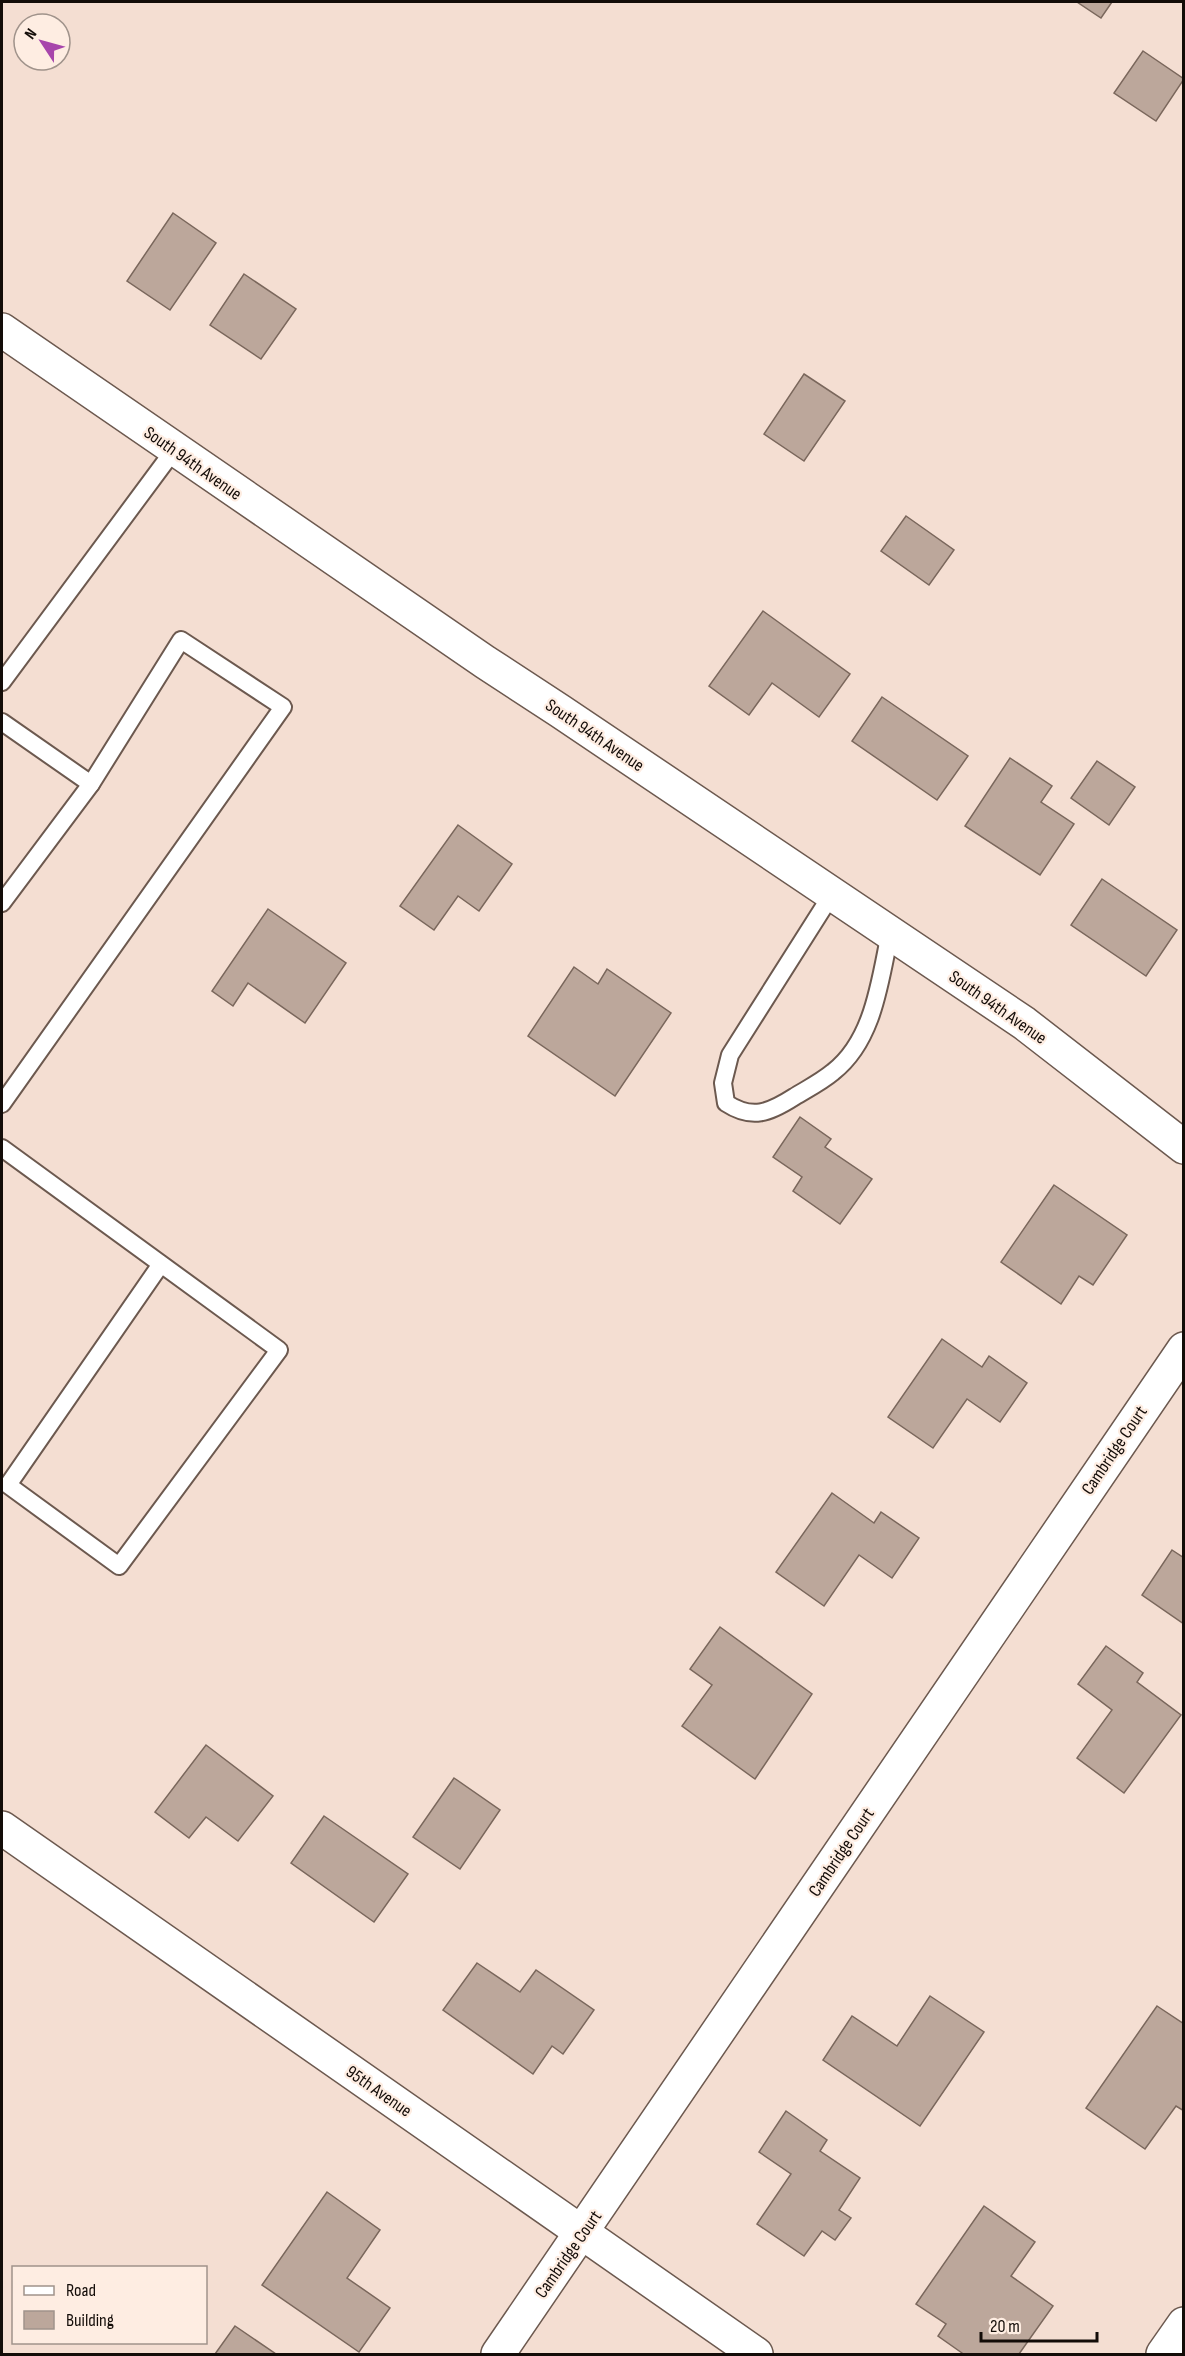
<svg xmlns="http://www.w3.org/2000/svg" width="1185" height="2356" viewBox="0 0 1185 2356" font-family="'Sofia Sans Condensed',sans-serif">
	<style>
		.building { fill: #bca79b; stroke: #7a675c; stroke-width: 1.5 }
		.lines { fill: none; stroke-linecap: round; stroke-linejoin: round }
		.lane-casing { stroke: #6c594f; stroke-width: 20 }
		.street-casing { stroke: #6c594f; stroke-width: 36 }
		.lane { stroke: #fff; stroke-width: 16 }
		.street { stroke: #fff; stroke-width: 33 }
		.labels { text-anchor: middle; stroke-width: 4.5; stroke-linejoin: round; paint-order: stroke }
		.street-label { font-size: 18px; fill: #130c08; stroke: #feede2 }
	</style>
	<rect width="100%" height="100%" fill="#f4ded2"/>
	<g class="building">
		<path d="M 1077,2 L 1112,2 L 1101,18 Z"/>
		<path d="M 1143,51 L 1184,79 L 1156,121 L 1114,93 Z"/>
		<path d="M 173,213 L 216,243 L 170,310 L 127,281 Z"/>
		<path d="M 244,274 L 296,309 L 261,359 L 210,325 Z"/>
		<path d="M 804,374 L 845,401 L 804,461 L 764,434 Z"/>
		<path d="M 906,516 L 954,550 L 929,585 L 881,551 Z"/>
		<path d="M 763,611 L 850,674 L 819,717 L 772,683 L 749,715 L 709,686 Z"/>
		<path d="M 882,697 L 968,756 L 937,800 L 852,741 Z"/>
		<path d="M 1010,758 L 1052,786 L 1041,802 L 1074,824 L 1040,875 L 965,826 Z"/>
		<path d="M 1097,761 L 1135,787 L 1109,825 L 1071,798 Z"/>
		<path d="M 458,825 L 512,864 L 479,911 L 458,896 L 434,930 L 400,906 Z"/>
		<path d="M 1102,879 L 1177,930 L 1146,976 L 1071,925 Z"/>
		<path d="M 268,909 L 346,963 L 305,1023 L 248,983 L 233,1006 L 212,991 Z"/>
		<path d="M 574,967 L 598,984 L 607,969 L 671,1013 L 615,1096 L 528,1036 Z"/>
		<path d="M 800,1117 L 831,1139 L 825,1147 L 872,1179 L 840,1224 L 793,1191 L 802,1177 L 773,1157 Z"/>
		<path d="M 1054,1185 L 1127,1235 L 1093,1285 L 1079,1276 L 1061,1304 L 1001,1262 Z"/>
		<path d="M 942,1339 L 982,1367 L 989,1356 L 1027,1383 L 1000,1422 L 967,1399 L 933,1448 L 888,1417 Z"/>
		<path d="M 832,1493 L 874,1523 L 881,1512 L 919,1538 L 892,1578 L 859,1555 L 824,1606 L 776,1572 Z"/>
		<path d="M 1172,1550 L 1184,1558 L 1184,1624 L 1142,1595 Z"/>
		<path d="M 720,1627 L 812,1694 L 755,1779 L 682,1726 L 712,1685 L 690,1669 Z"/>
		<path d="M 1106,1646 L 1143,1673 L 1137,1682 L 1181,1715 L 1124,1793 L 1077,1758 L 1112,1710 L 1078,1684 Z"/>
		<path d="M 206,1745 L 273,1796 L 238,1841 L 206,1817 L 189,1838 L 155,1812 Z"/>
		<path d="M 454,1778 L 500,1810 L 460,1869 L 413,1837 Z"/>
		<path d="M 324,1816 L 408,1874 L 374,1922 L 291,1863 Z"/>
		<path d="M 477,1963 L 520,1992 L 536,1970 L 594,2010 L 563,2054 L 552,2046 L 533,2074 L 443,2010 Z"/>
		<path d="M 930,1996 L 984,2032 L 920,2126 L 823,2060 L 852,2016 L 897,2046 Z"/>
		<path d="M 1157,2006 L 1184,2024 L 1184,2111 L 1176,2106 L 1145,2149 L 1086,2108 Z"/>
		<path d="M 786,2111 L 827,2140 L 820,2151 L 860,2178 L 839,2210 L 851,2218 L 835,2240 L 822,2231 L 804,2256 L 757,2224 L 791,2174 L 759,2152 Z"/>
		<path d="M 327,2192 L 380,2230 L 347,2278 L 390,2308 L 359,2352 L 262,2285 Z"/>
		<path d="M 984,2206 L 1035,2242 L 1011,2276 L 1053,2306 L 1019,2354 L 961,2354 L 962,2353 L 938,2336 L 946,2324 L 916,2304 Z"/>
		<path d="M 235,2326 L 276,2354 L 215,2354 Z"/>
	</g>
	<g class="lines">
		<g class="lane-casing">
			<g id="lane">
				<path d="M 2,682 L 174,450"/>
				<path d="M 2,722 L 91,784 L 181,640 L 283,707 L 2,1104"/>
				<path d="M 832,894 L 730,1055 L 723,1083 L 726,1103 C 752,1120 769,1113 794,1097 C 807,1089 821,1082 833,1072 C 874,1040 880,980 890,933"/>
				<path d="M 2,903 L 91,784"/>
				<path d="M 2,1148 L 279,1350 L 119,1566 L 8,1485 L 161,1264"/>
			</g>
		</g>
		<g class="street-casing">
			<g id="street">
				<path d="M 2,330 L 485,662 L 560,711 L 1024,1023 L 1184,1147"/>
				<path d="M 2,1828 L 756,2354"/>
				<path d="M 498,2354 L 1184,1349"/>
				<path d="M 1163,2354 L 1184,2324"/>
			</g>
		</g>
		<use href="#lane" class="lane"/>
		<use href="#street" class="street"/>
	</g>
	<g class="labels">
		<g class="street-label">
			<text transform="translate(193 463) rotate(35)" y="6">South 94th Avenue</text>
			<text transform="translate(595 735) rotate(34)" y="6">South 94th Avenue</text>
			<text transform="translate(998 1007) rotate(35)" y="6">South 94th Avenue</text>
			<text transform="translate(1114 1450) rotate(-56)" y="6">Cambridge Court</text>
			<text transform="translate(841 1852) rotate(-56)" y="6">Cambridge Court</text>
			<text transform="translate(379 2091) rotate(35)" y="6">95th Avenue</text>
			<text transform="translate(568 2254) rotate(-55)" y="6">Cambridge Court</text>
		</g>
	</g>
	<rect width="1185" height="2356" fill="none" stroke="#130c08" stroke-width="6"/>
	<rect x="12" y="2266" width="195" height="78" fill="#feede2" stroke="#a0938b" stroke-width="1.5"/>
	<rect x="24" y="2286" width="30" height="9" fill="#ffffff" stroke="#a0938b" stroke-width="1.5"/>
	<text x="66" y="2296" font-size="18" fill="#130c08">Road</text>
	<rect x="24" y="2311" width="30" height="18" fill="#bca79b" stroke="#a0938b" stroke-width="1.5"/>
	<text x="66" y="2326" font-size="18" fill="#130c08">Building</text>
	<g transform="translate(42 42) rotate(306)"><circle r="28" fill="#feede2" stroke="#a0938b" stroke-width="1.5"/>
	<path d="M0-4.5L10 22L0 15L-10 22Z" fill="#a745ab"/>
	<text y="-9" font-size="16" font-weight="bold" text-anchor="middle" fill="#130c08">N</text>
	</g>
	<path d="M981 2332v9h116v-9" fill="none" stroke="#130c08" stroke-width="3"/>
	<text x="990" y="2332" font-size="18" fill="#130c08" stroke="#feede2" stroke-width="4.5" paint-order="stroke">20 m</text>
</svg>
